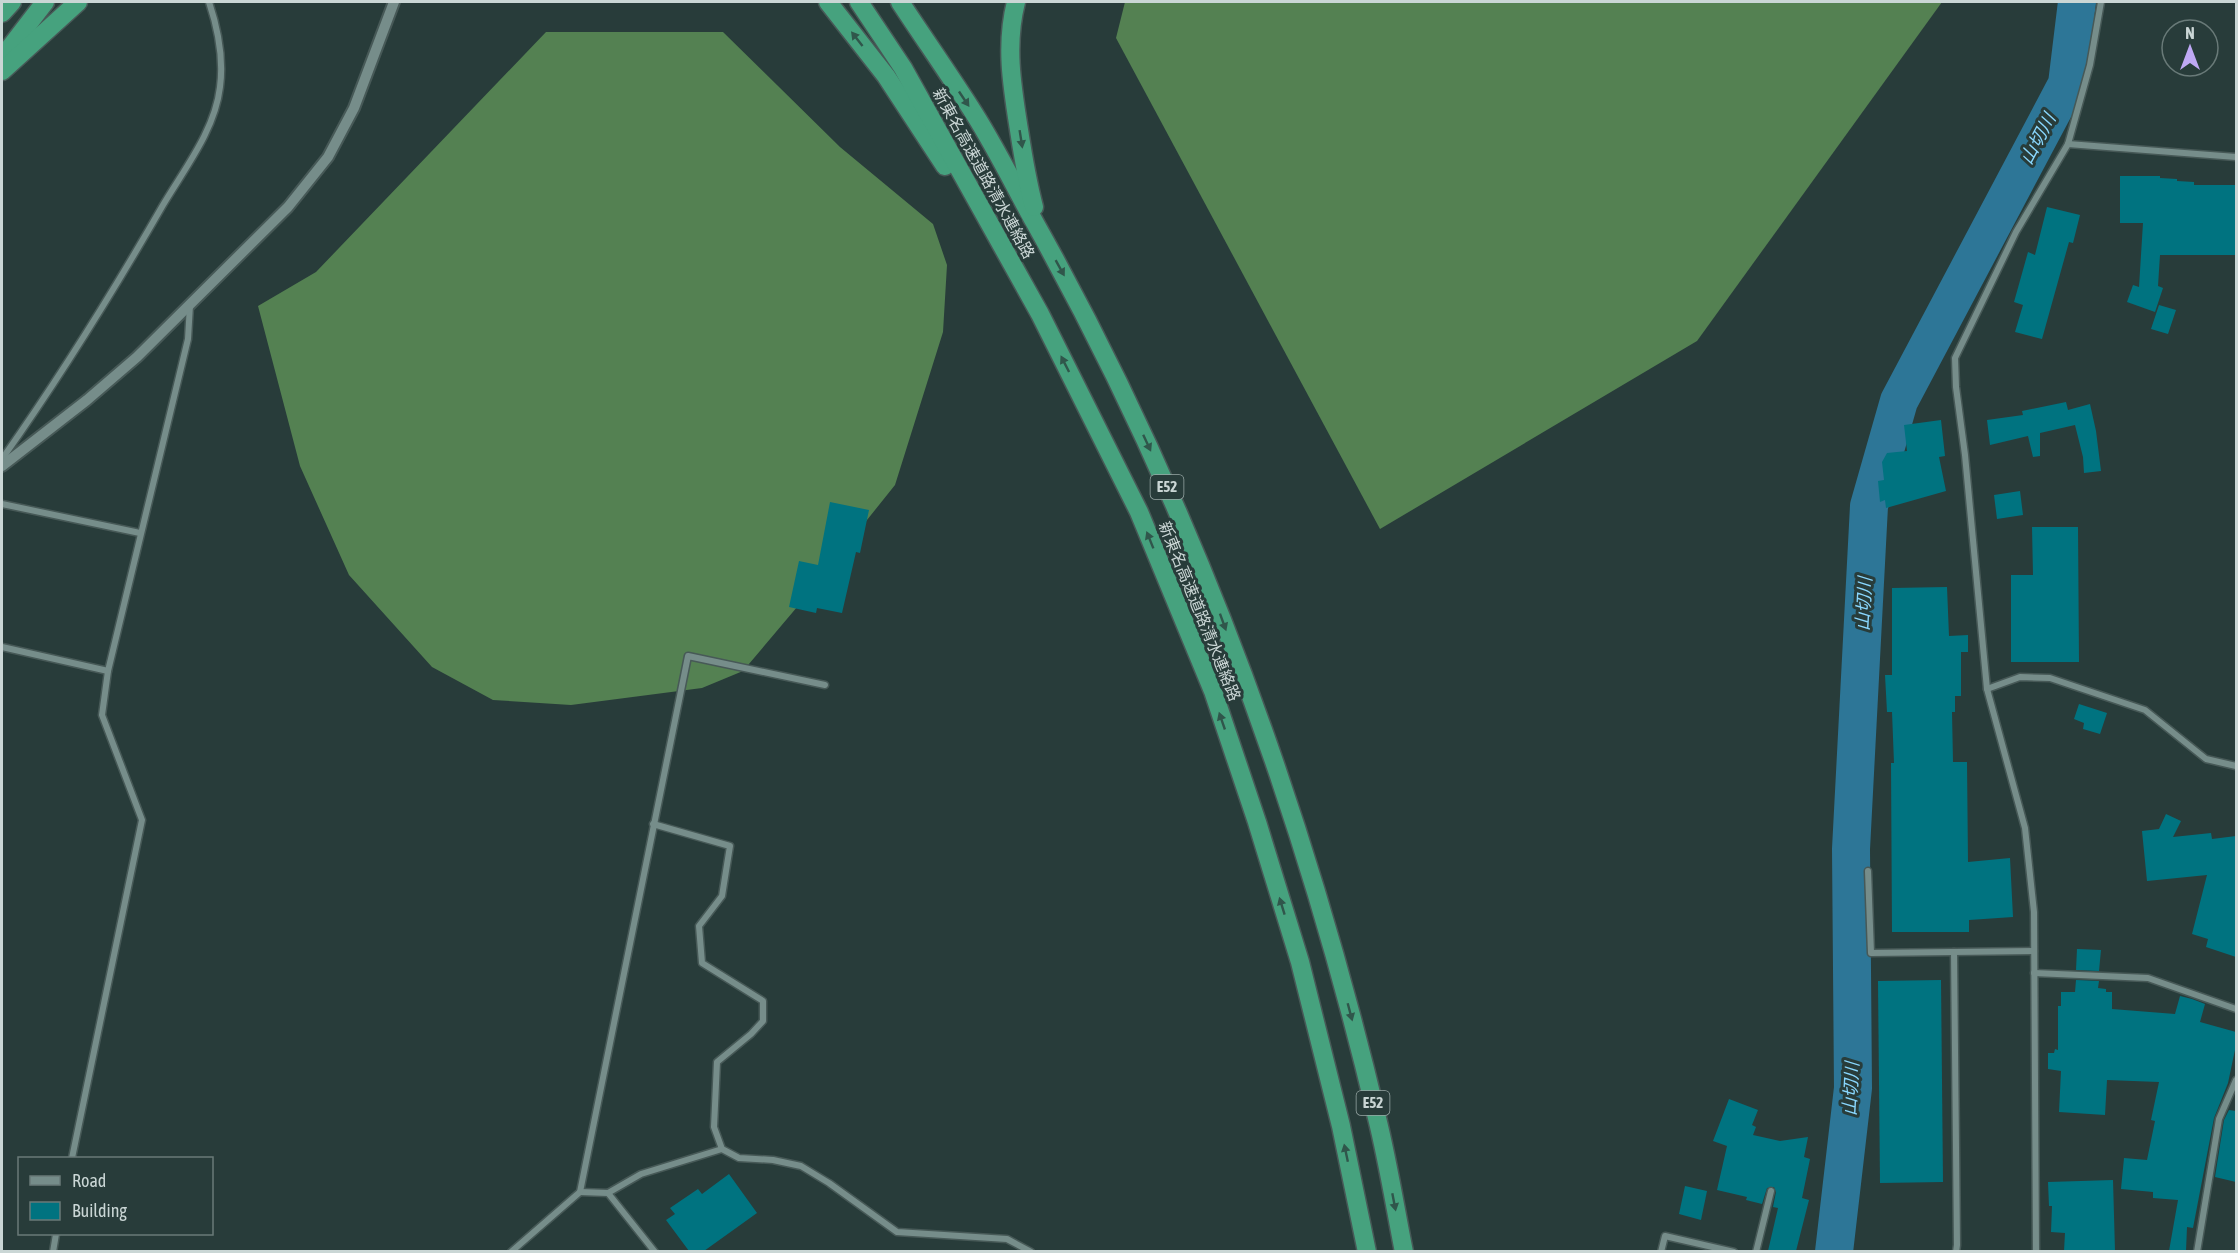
<svg xmlns="http://www.w3.org/2000/svg" width="2238" height="1253" viewBox="0 0 2238 1253" font-family="'Asap Condensed','Noto Sans JP',sans-serif">
	<style>
		.forest { fill: #548152 }
		.lines { fill: none; stroke-linecap: round; stroke-linejoin: round }
		.river { stroke: #2d7697; stroke-width: 38 }
		.building { fill: #007380 }
		.minor-casing { stroke: #475957; stroke-width: 9 }
		.tertiary-casing { stroke: #475957; stroke-width: 14 }
		.motorway-casing { stroke: #475957; stroke-width: 21 }
		.minor { stroke: #768d8a; stroke-width: 6 }
		.tertiary { stroke: #768d8a; stroke-width: 10 }
		.motorway { stroke: #46a27e; stroke-width: 18 }
		.oneway { fill: #30564b }
		.labels { text-anchor: middle; stroke-width: 6; stroke-linejoin: round; paint-order: stroke }
		.shield { fill: #283c3a; stroke: #99a8a6; stroke-width: 1.5 }
		.shield-label { font-size: 15px; font-weight: bold; fill: #cad6d5 }
		.street-label { font-size: 16px; fill: #cad6d5; stroke: #283c3a }
		.water-label { font-size: 18px; font-style: italic; fill: #89d7fe; stroke: #283c3a }
	</style>
	<rect width="100%" height="100%" fill="#283c3a"/>
	<g class="forest">
		<path d="M 1125,2 L 1942,2 L 1697,341 L 1380,529 L 1116,38 Z"/>
		<path d="M 546,32 L 723,32 L 840,147 L 933,224 L 947,265 L 943,332 L 895,485 L 803,600 L 743,671 L 702,688 L 571,705 L 493,700 L 432,667 L 349,575 L 300,466 L 258,306 L 316,272 Z"/>
	</g>
	<g class="lines">
		<path class="river" d="M 1834,1252 L 1853,1088 L 1851,849 L 1869,506 L 1899,401 L 2067,84 L 2077,2"/>
	</g>
	<g class="building">
		<path d="M 2120,176 L 2160,176 L 2160,178 L 2177,179 L 2177,181 L 2194,182 L 2194,185 L 2236,185 L 2236,255 L 2160,255 L 2158,286 L 2163,288 L 2155,312 L 2127,302 L 2133,285 L 2139,287 L 2143,223 L 2120,223 Z"/>
		<path d="M 2047,207 L 2080,215 L 2073,243 L 2069,242 L 2042,339 L 2015,332 L 2023,305 L 2014,302 L 2028,252 L 2035,255 Z"/>
		<path d="M 2159,305 L 2176,310 L 2168,334 L 2151,329 Z"/>
		<path d="M 2066,402 L 2068,410 L 2090,404 L 2096,431 L 2101,471 L 2084,473 L 2083,457 L 2075,425 L 2040,433 L 2040,456 L 2033,457 L 2028,436 L 1990,445 L 1987,420 L 2023,415 L 2022,411 Z"/>
		<path d="M 1941,420 L 1945,456 L 1939,457 L 1946,491 L 1886,508 L 1885,500 L 1880,502 L 1878,481 L 1884,480 L 1882,462 L 1887,453 L 1907,451 L 1904,425 Z"/>
		<path d="M 2020,491 L 2023,515 L 1997,519 L 1994,495 Z"/>
		<path d="M 830,502 L 869,510 L 860,553 L 856,552 L 842,613 L 817,608 L 816,613 L 789,607 L 799,561 L 818,565 Z"/>
		<path d="M 2032,527 L 2078,527 L 2079,662 L 2011,662 L 2011,575 L 2033,575 Z"/>
		<path d="M 1947,587 L 1949,636 L 1968,635 L 1968,652 L 1961,652 L 1961,696 L 1955,696 L 1955,712 L 1952,712 L 1953,762 L 1967,762 L 1968,862 L 2010,858 L 2013,917 L 1969,920 L 1969,932 L 1892,932 L 1891,763 L 1894,763 L 1892,712 L 1887,712 L 1885,675 L 1892,675 L 1892,588 Z"/>
		<path d="M 2079,704 L 2107,713 L 2100,734 L 2083,729 L 2084,723 L 2074,719 Z"/>
		<path d="M 2166,814 L 2181,821 L 2173,837 L 2211,833 L 2212,839 L 2236,836 L 2236,957 L 2206,947 L 2208,939 L 2192,934 L 2207,875 L 2147,881 L 2142,831 L 2159,829 Z"/>
		<path d="M 2077,949 L 2101,950 L 2099,971 L 2076,970 Z"/>
		<path d="M 1941,980 L 1943,1182 L 1880,1183 L 1878,981 Z"/>
		<path d="M 2076,980 L 2099,981 L 2098,988 L 2106,989 L 2106,992 L 2112,992 L 2112,1009 L 2175,1014 L 2180,996 L 2192,999 L 2205,1004 L 2200,1022 L 2236,1032 L 2236,1045 L 2228,1083 L 2214,1118 L 2193,1228 L 2187,1227 L 2186,1251 L 2169,1251 L 2178,1200 L 2153,1198 L 2153,1192 L 2121,1189 L 2124,1158 L 2147,1160 L 2155,1121 L 2151,1120 L 2159,1082 L 2107,1080 L 2105,1115 L 2059,1112 L 2061,1071 L 2048,1069 L 2048,1053 L 2054,1053 L 2055,1049 L 2058,1050 L 2058,1006 L 2061,1006 L 2061,992 L 2075,992 Z"/>
		<path d="M 1729,1099 L 1758,1110 L 1752,1125 L 1756,1127 L 1753,1135 L 1780,1141 L 1808,1137 L 1804,1157 L 1810,1159 L 1802,1198 L 1809,1200 L 1796,1251 L 1768,1251 L 1778,1208 L 1773,1207 L 1776,1192 L 1774,1187 L 1767,1188 L 1762,1204 L 1746,1200 L 1747,1197 L 1717,1190 L 1727,1146 L 1713,1141 Z"/>
		<path d="M 2229,1110 L 2236,1111 L 2236,1182 L 2215,1177 L 2224,1120 Z"/>
		<path d="M 729,1174 L 757,1213 L 704,1251 L 689,1251 L 666,1220 L 675,1214 L 670,1208 L 698,1189 L 702,1194 Z"/>
		<path d="M 2113,1180 L 2115,1251 L 2064,1251 L 2065,1233 L 2051,1232 L 2052,1206 L 2049,1206 L 2048,1182 Z"/>
		<path d="M 1685,1186 L 1707,1191 L 1701,1220 L 1679,1214 Z"/>
	</g>
	<g class="lines">
		<g class="minor-casing">
			<g id="minor">
				<path d="M 2068,144 L 2236,157"/>
				<path d="M 2,459 C 60,377 113,292 163,205 C 185,168 215,130 220,87 C 224,57 218,29 209,2"/>
				<path d="M 2,504 L 140,533"/>
				<path d="M 2,647 L 108,671"/>
				<path d="M 1987,689 L 2020,677 L 2050,678 L 2145,710 L 2206,759 L 2236,766"/>
				<path d="M 653,824 L 730,846 L 722,896 L 699,926 L 702,963 L 763,1001 L 763,1021 L 751,1034 L 717,1062 L 714,1127 L 722,1149 L 739,1158 L 773,1160 L 801,1166 L 829,1183 L 897,1232 L 1007,1239 L 1031,1252"/>
				<path d="M 1868,871 L 1871,953 L 2034,951"/>
				<path d="M 1954,952 L 1957,1245 L 1956,1252"/>
				<path d="M 2034,973 L 2148,978 L 2236,1009"/>
				<path d="M 72,1158 L 142,820 L 102,715 L 108,671 L 188,339 L 190,305"/>
				<path d="M 580,1192 L 608,1193 L 655,1252"/>
				<path d="M 608,1193 L 641,1174 L 722,1149"/>
				<path d="M 53,1252 L 56,1234"/>
				<path d="M 511,1252 L 580,1192 L 688,656 L 825,685"/>
				<path d="M 1661,1252 L 1665,1236 L 1734,1252"/>
				<path d="M 1756,1252 L 1771,1191"/>
				<path d="M 2036,1252 L 2034,912 L 2025,828 L 1987,689 L 1965,455 L 1956,387 L 1955,358 L 2016,232 L 2068,144 L 2090,65 L 2101,2"/>
				<path d="M 2197,1252 L 2219,1119 L 2236,1080"/>
			</g>
		</g>
		<g class="tertiary-casing">
			<path id="tertiary" d="M 2,466 L 87,400 L 137,357 L 288,207 L 328,157 L 354,108 L 394,2"/>
		</g>
		<g class="motorway-casing">
			<g id="motorway">
				<path d="M 828,2 L 886,76 L 945,166"/>
				<path d="M 859,2 L 903,68 L 1040,314 L 1139,512 L 1213,691 L 1257,822 L 1300,962 L 1341,1126 L 1367,1252"/>
				<path d="M 900,2 C 925,40 951,77 975,115 C 997,150 1015,187 1035,223 C 1191,502 1303,807 1377,1118 C 1388,1162 1395,1207 1404,1252"/>
				<path d="M 1016,2 C 1005,45 1012,86 1019,130 C 1023,156 1027,181 1034,207"/>
				<path d="M 2,13 L 12,2"/>
				<path d="M 2,58 L 45,2"/>
				<path d="M 2,71 L 78,2"/>
			</g>
		</g>
		<use href="#minor" class="minor"/>
		<use href="#tertiary" class="tertiary"/>
		<use href="#motorway" class="motorway"/>
	</g>
	<defs><path id="oneway-solid" d="M-6-.8H1V-3.2L6.5 0L1 3.2V.8H-6Z" transform="scale(1.5)"/></defs>
	<g class="oneway">
		<use href="#oneway-solid" transform="translate(857 39) rotate(-128)"/>
		<use href="#oneway-solid" transform="translate(964 99) rotate(56)"/>
		<use href="#oneway-solid" transform="translate(1021 139) rotate(81)"/>
		<use href="#oneway-solid" transform="translate(1060 268) rotate(61)"/>
		<use href="#oneway-solid" transform="translate(1065 364) rotate(-117)"/>
		<use href="#oneway-solid" transform="translate(1147 443) rotate(65)"/>
		<use href="#oneway-solid" transform="translate(1150 540) rotate(-112)"/>
		<use href="#oneway-solid" transform="translate(1223 622) rotate(70)"/>
		<use href="#oneway-solid" transform="translate(1222 721) rotate(-109)"/>
		<use href="#oneway-solid" transform="translate(1282 906) rotate(-107)"/>
		<use href="#oneway-solid" transform="translate(1350 1012) rotate(75)"/>
		<use href="#oneway-solid" transform="translate(1346 1153) rotate(-102)"/>
		<use href="#oneway-solid" transform="translate(1394 1202) rotate(79)"/>
	</g>
	<g class="labels">
		<g class="shield">
			<rect x="1150.5" y="475" width="33" height="24" rx="4.5"/>
			<rect x="1356.5" y="1091" width="33" height="24" rx="4.5"/>
		</g>
		<g class="shield-label">
			<text x="1167" y="492">E52</text>
			<text x="1373" y="1108">E52</text>
		</g>
		<g class="street-label">
			<text transform="translate(984 173) rotate(61)" y="6">新東名高速道路清水連絡路</text>
			<text transform="translate(1200 611) rotate(68)" y="6">新東名高速道路清水連絡路</text>
		</g>
		<g class="water-label">
			<text transform="translate(2038 139) rotate(-62)" y="6">山切川</text>
			<text transform="translate(1864 604) rotate(-87)" y="6">山切川</text>
			<text transform="translate(1851 1089) rotate(-87)" y="6">山切川</text>
		</g>
	</g>
	<rect width="2238" height="1253" fill="none" stroke="#cad6d5" stroke-width="6"/>
	<rect x="18" y="1157" width="195" height="78" fill="#283c3a" stroke="#697a78" stroke-width="1.5"/>
	<rect x="30" y="1176" width="30" height="9" fill="#768d8a" stroke="#697a78" stroke-width="1.5"/>
	<text x="72" y="1187" font-size="18" fill="#cad6d5">Road</text>
	<rect x="30" y="1202" width="30" height="18" fill="#007380" stroke="#697a78" stroke-width="1.5"/>
	<text x="72" y="1217" font-size="18" fill="#cad6d5">Building</text>
	<g transform="translate(2190 48)"><circle r="28" fill="#283c3a" stroke="#697a78" stroke-width="1.5"/>
	<path d="M0-4.5L10 22L0 15L-10 22Z" fill="#bfa9f4"/>
	<text y="-9" font-size="16" font-weight="bold" text-anchor="middle" fill="#cad6d5">N</text>
	</g>
</svg>
